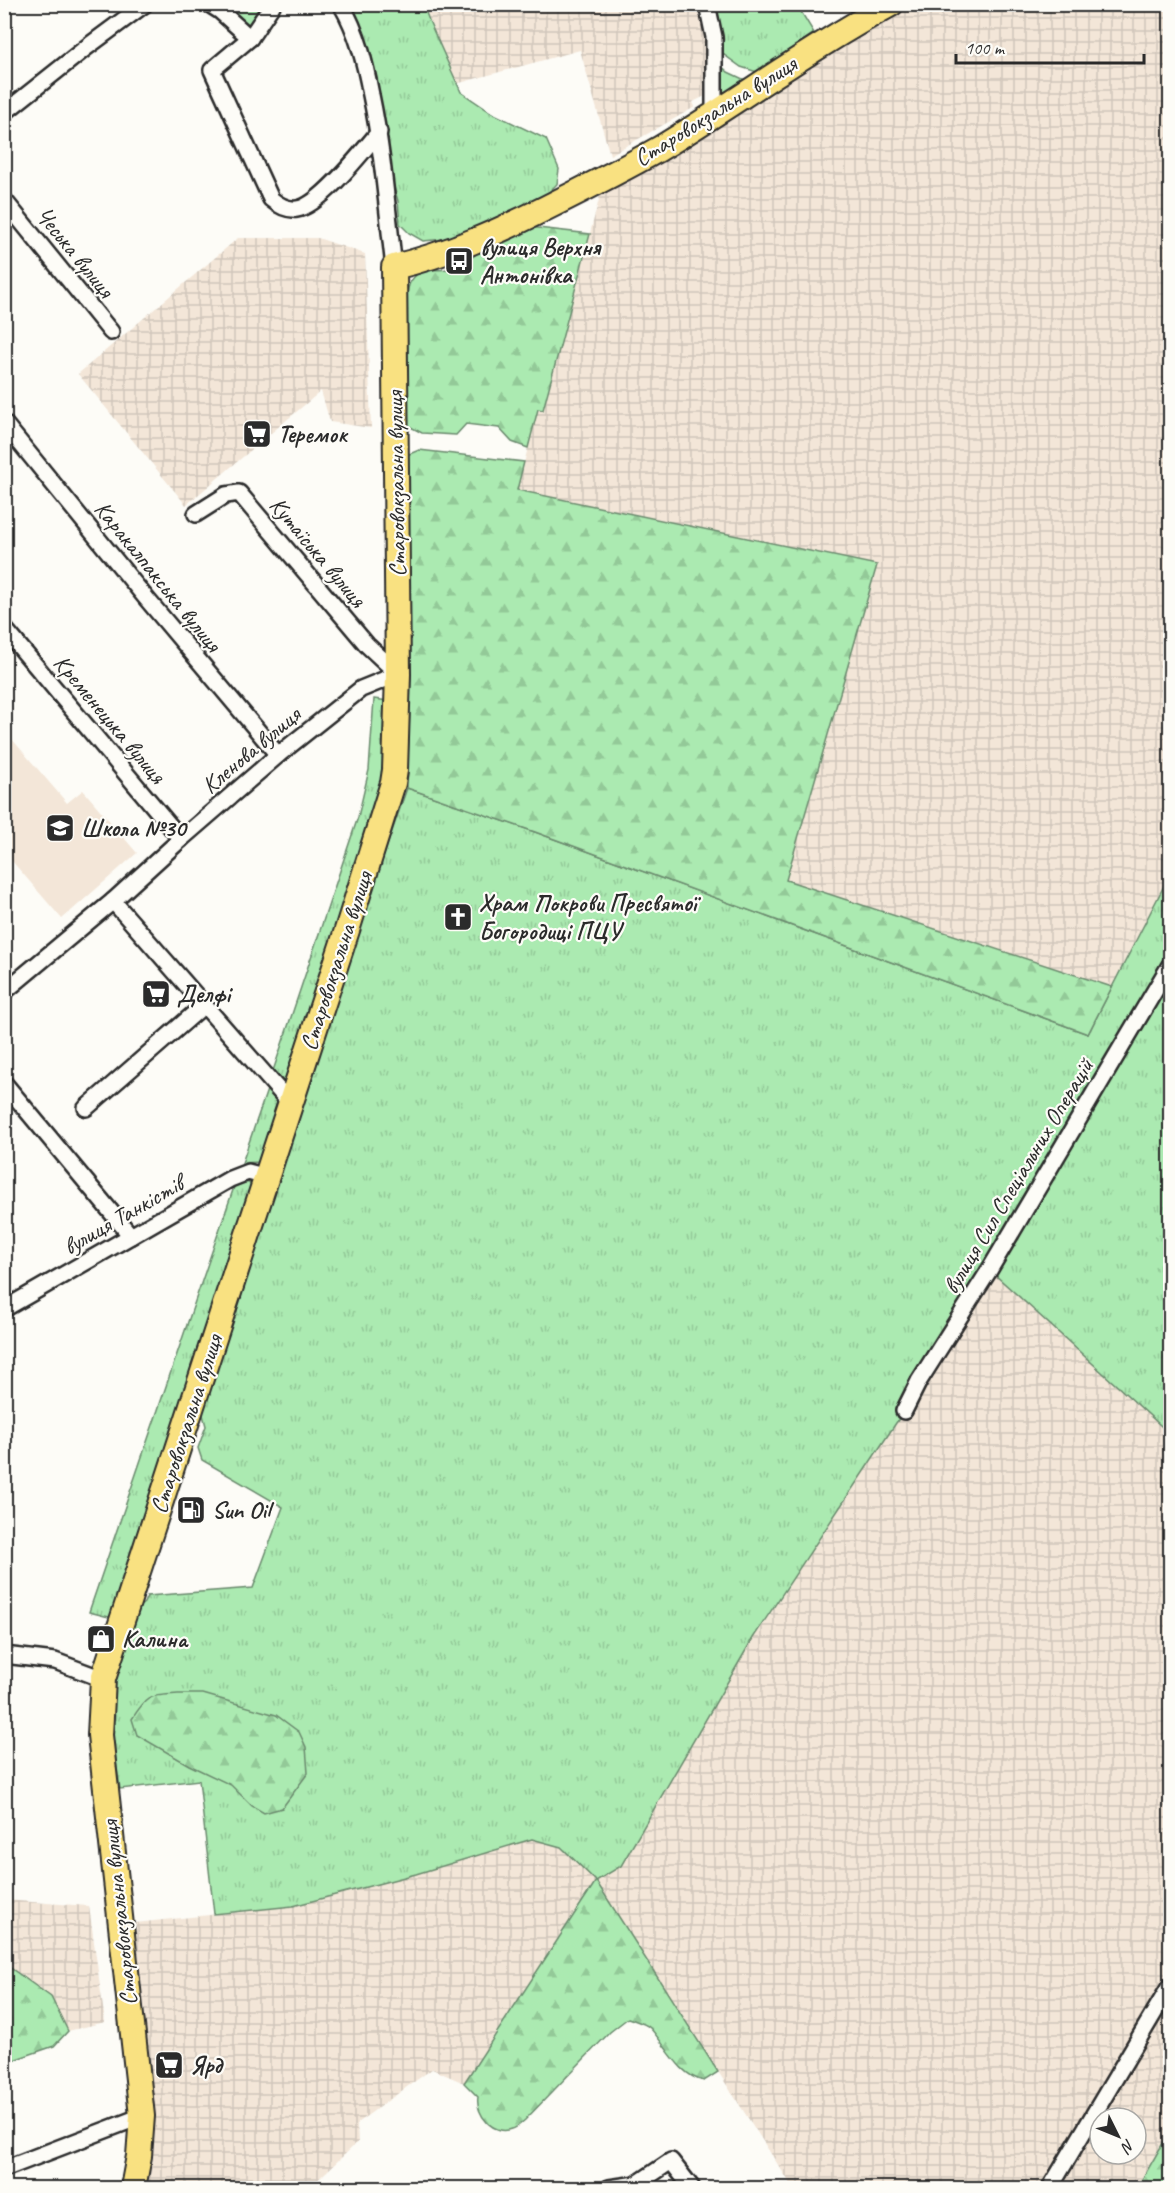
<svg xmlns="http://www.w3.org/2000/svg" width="1175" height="2193" viewBox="0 0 1175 2193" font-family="Caveat,sans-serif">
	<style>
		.built { fill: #f3e6d8 }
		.industrial { fill: url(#industrial-grid); fill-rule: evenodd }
		.grass { fill: url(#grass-tufts); stroke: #6b8a6e; stroke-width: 1.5 }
		.forest { fill: url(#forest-firs); stroke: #6b8a6e; stroke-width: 1.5 }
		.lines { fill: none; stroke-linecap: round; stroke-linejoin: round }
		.minor-casing { stroke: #2b2b2b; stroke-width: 20 }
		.primary-casing { stroke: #2b2b2b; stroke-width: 28 }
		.minor { stroke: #fdfcf7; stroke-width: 15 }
		.primary { stroke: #f9e181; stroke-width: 24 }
		.labels { text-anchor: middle; stroke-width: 4.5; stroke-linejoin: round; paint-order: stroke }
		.street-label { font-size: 24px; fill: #2b2b2b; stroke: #fdfcf7 }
		.poi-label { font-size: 24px; font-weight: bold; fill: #2b2b2b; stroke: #fdfcf7; text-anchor: start }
	</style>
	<defs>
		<pattern id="industrial-grid" width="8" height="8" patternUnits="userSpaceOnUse" patternTransform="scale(1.5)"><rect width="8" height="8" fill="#f3e6d8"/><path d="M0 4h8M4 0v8" fill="none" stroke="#d0c5ba"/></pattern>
		<pattern id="grass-tufts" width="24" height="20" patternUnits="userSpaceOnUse" patternTransform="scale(1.5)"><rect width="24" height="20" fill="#abeab1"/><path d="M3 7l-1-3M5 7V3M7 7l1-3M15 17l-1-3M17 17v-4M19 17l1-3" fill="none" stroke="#93c998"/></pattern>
		<pattern id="forest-firs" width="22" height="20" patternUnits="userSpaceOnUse" patternTransform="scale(1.5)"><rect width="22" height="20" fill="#abeab1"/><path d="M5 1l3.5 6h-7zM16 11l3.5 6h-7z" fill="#93c998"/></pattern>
	</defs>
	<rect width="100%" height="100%" fill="#fdfcf7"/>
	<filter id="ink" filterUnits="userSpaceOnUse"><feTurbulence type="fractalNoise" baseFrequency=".0167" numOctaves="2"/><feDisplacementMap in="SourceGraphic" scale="12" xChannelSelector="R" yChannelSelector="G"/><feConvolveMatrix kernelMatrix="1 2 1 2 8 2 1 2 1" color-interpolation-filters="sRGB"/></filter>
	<g filter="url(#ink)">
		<path class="built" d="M 5,731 L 67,803 L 83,790 L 137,853 L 62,919 L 5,853 Z"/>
		<g class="industrial">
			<path d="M 423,5 L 696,5 L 706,37 L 705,96 L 693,102 L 695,107 L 610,155 L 580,50 L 456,84 Z"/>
			<path d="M 906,5 L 1170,5 L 1170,874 L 1112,987 L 786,880 L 877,565 L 517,490 L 538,409 L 543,410 L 602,188 L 844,36 Z"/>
			<path d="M 238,238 L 318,238 L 365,254 L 371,428 L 330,422 L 321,391 L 186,505 L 78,374 Z"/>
			<path d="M 990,1269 L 1170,1434 L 1170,2131 L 1137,2188 L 793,2188 L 596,1882 L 464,2083 L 432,2069 L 357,2123 L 358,2142 L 309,2188 L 145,2188 L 152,2158 L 155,2117 L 135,1923 L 292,1906 L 416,1874 L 532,1839 L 561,1847 L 596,1881 L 753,1638 L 904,1411 ZM 1100,2118 L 1136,2118 L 1136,2154 L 1100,2154 Z"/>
			<path d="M 4,1900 L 89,1906 L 105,2022 L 68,2031 L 51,1997 L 9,1967 L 5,1966 Z"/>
		</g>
		<g class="grass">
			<path d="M 341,5 L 423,5 L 430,23 L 461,92 L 492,113 L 546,139 L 559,169 L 557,184 L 540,201 L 456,238 L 423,241 L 409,233 L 400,224 L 398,201 Z"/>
			<path d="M 712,5 L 797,5 L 814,33 L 757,72 L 741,67 L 723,54 Z"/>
			<path d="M 715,60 L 728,72 L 758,86 L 714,114 Z"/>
			<path d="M 374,699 L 388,701 L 389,770 L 285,1085 L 280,1083 L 272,1074 L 358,817 L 369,770 Z"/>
			<path d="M 407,788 L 535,832 L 1088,1034 L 1170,874 L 1170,955 L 1116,1044 L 904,1411 L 753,1638 L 621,1866 L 596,1881 L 561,1847 L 532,1839 L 416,1874 L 293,1906 L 214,1914 L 199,1780 L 120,1789 L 112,1732 L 111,1693 L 135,1610 L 144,1603 L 147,1596 L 253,1588 L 283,1507 L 202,1460 L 198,1448 L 206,1426 L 202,1411 L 312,1063 Z"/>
			<path d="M 1170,973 L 1170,1434 L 993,1273 Z"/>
			<path d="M 267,1090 L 277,1101 L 280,1106 L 265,1157 L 258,1162 L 242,1163 Z"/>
			<path d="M 242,1182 L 249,1183 L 254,1186 L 113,1618 L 89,1612 L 235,1184 Z"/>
		</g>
		<g class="forest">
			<path d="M 209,5 L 273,5 L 250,38 Z"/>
			<path d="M 529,227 L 590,234 L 543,410 L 538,409 L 528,448 L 512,442 L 499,428 L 466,424 L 456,435 L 422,433 L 405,424 C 405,400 400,296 411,281 C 423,264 432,272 448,269 C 464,266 474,255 487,246 C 500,238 516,233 529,227 Z"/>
			<path d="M 419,450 L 524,462 L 517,490 L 877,565 L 786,880 L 1112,987 L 1088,1034 L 535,832 L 407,788 L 411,676 L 407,455 Z"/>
			<path d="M 178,1694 L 203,1694 L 276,1715 L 299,1732 L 306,1747 L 308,1773 L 282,1808 L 264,1813 L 252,1806 L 231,1785 L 189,1765 L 137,1735 L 132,1719 C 148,1694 149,1696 178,1694 Z"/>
			<path d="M 596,1881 L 718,2072 L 704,2081 C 679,2076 666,2045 650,2028 C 645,2023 635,2021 628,2018 L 610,2032 L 525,2120 C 521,2123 517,2128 512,2129 C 494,2136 475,2115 478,2097 L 464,2083 Z"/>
			<path d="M 5,1966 L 9,1967 L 51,1997 L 68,2031 L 54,2046 L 5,2063 Z"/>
			<path d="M 1170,2131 L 1170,2188 L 1137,2188 Z"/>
		</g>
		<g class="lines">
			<g class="minor-casing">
				<g id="minor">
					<path d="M 209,4 L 220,11 L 250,38"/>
					<path d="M 273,4 L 250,38 L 212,70 L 271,199 C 278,205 288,210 297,209 C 320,206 363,151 379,132"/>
					<path d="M 341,4 C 358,33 365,63 371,95 C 383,152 387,210 394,267"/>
					<path d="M 707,4 L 714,37 L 714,114"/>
					<path d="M 4,113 L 87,47 L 145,4"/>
					<path d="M 4,200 L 111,332"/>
					<path d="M 4,423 L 146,598 L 278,755"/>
					<path d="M 4,628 L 181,839"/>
					<path d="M 113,901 L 290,1103"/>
					<path d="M 4,992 L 113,901 L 181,839 L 278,755 L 361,689 L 398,674 L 367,645 L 239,493 L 226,495 L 196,514"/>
					<path d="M 4,1083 L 131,1236"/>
					<path d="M 86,1108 L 204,1005"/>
					<path d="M 4,1309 L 230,1179 L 248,1172 L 267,1177"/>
					<path d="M 904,1411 L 919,1381 L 990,1269 L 1170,965"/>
					<path d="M 4,1655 L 55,1661 L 103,1679"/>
					<path d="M 4,2169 L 142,2116"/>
					<path d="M 609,2188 L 637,2184 L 671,2161 L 692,2188"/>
					<path d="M 1050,2188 L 1170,1986"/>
				</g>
			</g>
			<g class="primary-casing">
				<path id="primary" d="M 133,2188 L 139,2156 L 142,2116 L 100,1735 L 103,1679 L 348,927 L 393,783 L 395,770 L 398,674 L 394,267 C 448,254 496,233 546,208 C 584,189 622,170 659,149 C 737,102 810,48 891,4"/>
			</g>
			<use href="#minor" class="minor"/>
			<use href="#primary" class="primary"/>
		</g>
	</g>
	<defs>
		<g id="bus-square" transform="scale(1.5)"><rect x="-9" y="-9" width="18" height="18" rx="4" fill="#2b2b2b" stroke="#fdfcf7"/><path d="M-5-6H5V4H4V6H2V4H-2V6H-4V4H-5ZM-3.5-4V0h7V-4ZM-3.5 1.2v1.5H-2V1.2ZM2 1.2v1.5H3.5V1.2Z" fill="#fff"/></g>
		<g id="supermarket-square" transform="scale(1.5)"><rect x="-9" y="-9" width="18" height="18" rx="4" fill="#2b2b2b" stroke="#fdfcf7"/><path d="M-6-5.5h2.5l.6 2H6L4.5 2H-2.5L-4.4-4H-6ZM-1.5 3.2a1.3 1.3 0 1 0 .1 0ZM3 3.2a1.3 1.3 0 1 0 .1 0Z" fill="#fff"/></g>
		<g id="school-square" transform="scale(1.5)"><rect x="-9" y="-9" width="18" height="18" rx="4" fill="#2b2b2b" stroke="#fdfcf7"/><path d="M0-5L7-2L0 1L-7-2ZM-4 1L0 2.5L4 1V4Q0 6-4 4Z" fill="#fff"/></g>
		<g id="church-square" transform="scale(1.5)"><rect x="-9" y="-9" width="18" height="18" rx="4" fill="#2b2b2b" stroke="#fdfcf7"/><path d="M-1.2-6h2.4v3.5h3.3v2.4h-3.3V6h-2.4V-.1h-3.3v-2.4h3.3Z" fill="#fff"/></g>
		<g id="fuel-square" transform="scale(1.5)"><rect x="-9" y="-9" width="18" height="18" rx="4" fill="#2b2b2b" stroke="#fdfcf7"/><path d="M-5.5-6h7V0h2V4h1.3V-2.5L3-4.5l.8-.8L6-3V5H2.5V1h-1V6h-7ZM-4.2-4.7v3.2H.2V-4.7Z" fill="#fff"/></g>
		<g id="shop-square" transform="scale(1.5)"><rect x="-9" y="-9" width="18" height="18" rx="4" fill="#2b2b2b" stroke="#fdfcf7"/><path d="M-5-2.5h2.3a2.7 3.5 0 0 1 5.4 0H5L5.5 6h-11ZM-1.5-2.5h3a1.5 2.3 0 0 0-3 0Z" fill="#fff"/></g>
	</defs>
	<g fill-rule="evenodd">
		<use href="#bus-square" x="459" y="261"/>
		<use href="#supermarket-square" x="257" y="434"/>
		<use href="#school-square" x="60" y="828"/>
		<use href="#church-square" x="458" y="917"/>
		<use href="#supermarket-square" x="156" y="994"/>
		<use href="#fuel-square" x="191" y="1510"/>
		<use href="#shop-square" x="101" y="1639"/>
		<use href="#supermarket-square" x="169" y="2065"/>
	</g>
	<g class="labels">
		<g class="street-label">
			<text transform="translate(715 111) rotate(-32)" y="8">Старовокзальна вулиця</text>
			<text transform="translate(75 252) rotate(51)" y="8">Чеська вулиця</text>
			<text transform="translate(396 484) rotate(-91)" y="8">Старовокзальна вулиця</text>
			<text transform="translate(318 552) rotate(50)" y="8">Кутаїська вулиця</text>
			<text transform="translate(158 576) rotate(51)" y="8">Каракалпакська вулиця</text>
			<text transform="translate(110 719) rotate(50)" y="8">Кременецька вулиця</text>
			<text transform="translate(251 750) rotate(-40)" y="8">Кленова вулиця</text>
			<text transform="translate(336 961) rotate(-72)" y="8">Старовокзальна вулиця</text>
			<text transform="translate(1018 1176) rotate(-59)" y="8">вулиця Сил Спеціальних Операцій</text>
			<text transform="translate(123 1215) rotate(-30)" y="8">вулиця Танкістів</text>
			<text transform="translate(186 1424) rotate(-72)" y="8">Старовокзальна вулиця</text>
			<text transform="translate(119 1913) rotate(-96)" y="8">Старовокзальна вулиця</text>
		</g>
		<g class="poi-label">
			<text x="480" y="255">вулиця Верхня<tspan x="480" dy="28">Антонівка</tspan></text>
			<text x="278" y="442">Теремок</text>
			<text x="81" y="836">Школа №30</text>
			<text x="479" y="911">Храм Покрови Пресвятої<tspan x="479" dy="28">Богородиці ПЦУ</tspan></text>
			<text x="177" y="1002">Делфі</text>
			<text x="212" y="1518">Sun Oil</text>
			<text x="122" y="1647">Калина</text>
			<text x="190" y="2073">Ярд</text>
		</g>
	</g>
	<rect width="1175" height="2193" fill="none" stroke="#fdfcf7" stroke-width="24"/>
	<rect x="12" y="12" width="1151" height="2169" fill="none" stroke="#2b2b2b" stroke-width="2" filter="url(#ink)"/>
	<g transform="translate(1118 2136) rotate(133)"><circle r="28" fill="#fdfcf7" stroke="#a9a8a5" stroke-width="1.5"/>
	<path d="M0-4.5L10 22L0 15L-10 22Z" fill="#2b2b2b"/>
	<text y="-9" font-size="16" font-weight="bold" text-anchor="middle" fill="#2b2b2b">N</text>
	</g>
	<path d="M956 54v9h188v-9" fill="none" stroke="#2b2b2b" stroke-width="3"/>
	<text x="965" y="54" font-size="18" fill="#2b2b2b" stroke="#fdfcf7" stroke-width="4.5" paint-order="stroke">100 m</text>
</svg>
